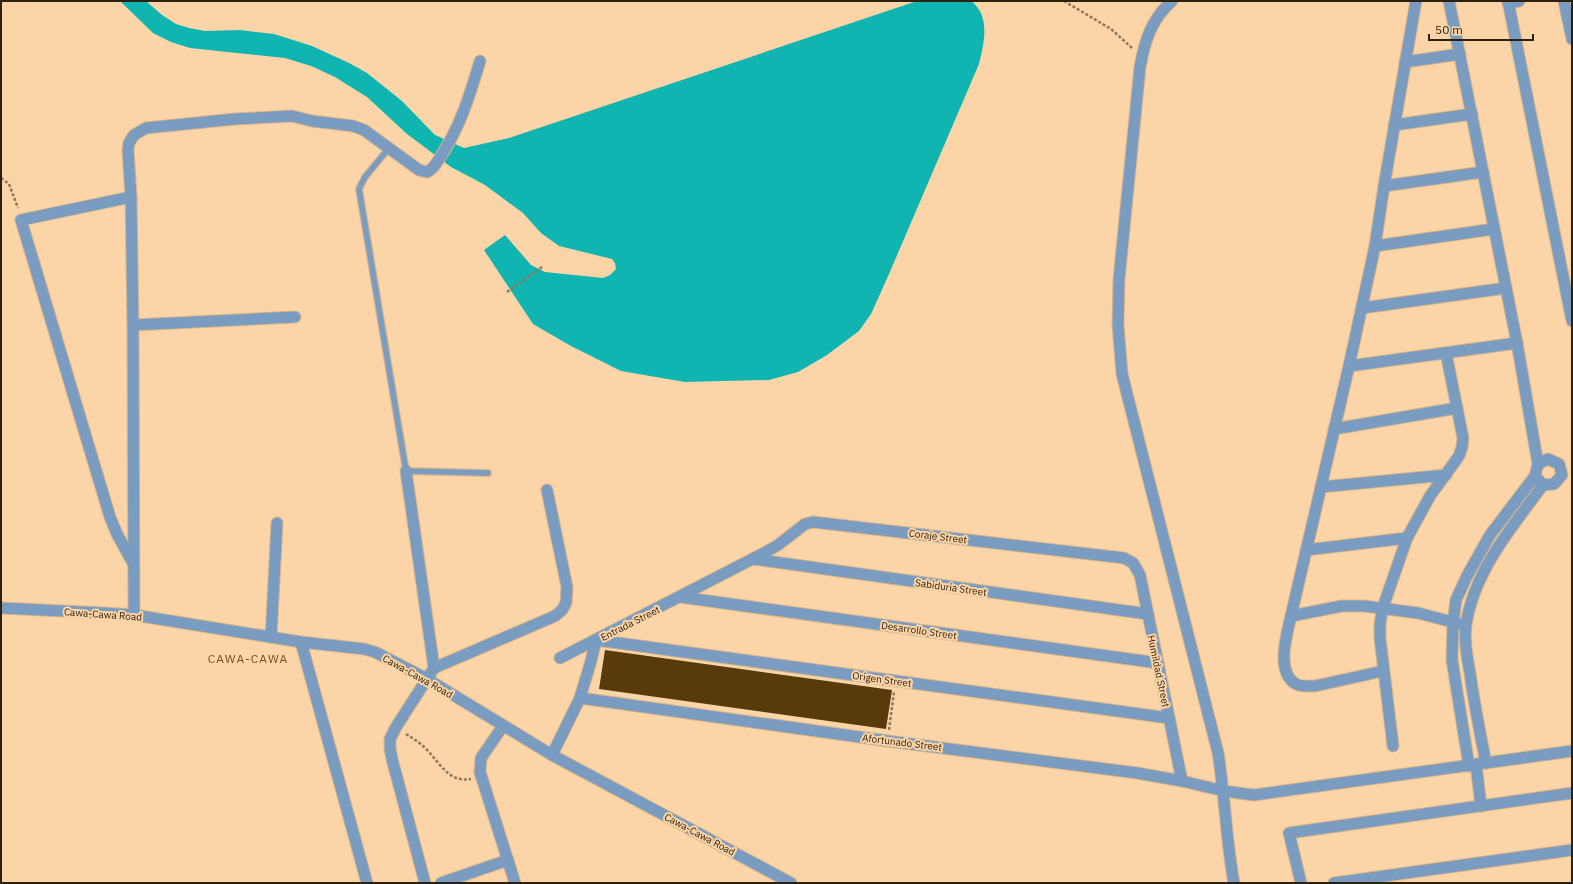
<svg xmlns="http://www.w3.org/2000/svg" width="1573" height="884" viewBox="0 0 1573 884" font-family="'IBM Plex Sans',sans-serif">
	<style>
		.water { fill: #10b5b1 }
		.building { fill: #593a0b }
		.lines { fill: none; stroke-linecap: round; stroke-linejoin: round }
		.service-casing { stroke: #d6b48b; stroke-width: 8 }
		.minor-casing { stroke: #d6b48b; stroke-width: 13 }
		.tertiary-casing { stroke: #d6b48b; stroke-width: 13 }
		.path { stroke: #907757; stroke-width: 2.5; stroke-dasharray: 3 2; stroke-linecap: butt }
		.service { stroke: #7b9cc1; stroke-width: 5.5 }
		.minor { stroke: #7b9cc1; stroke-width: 11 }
		.tertiary { stroke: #7b9cc1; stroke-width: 11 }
		.labels { text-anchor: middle; stroke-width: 4; stroke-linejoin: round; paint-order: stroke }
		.street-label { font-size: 10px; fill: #2e200e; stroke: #fbd5a7 }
		.quarter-label { font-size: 12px; letter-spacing: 1px; fill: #6f4e23; stroke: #fbd5a7 }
	</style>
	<rect width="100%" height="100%" fill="#fbd5a7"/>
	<path class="water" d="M 120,1 L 146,1 L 162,15 L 176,24 L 189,28 L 205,31 L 240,30 L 274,34 L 312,46 L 349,63 L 367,73 L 402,101 L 435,135 L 464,148 L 509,138 L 917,1 L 971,1 C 991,16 984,43 979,64 L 889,274 L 871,314 L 859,331 L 827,355 L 798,372 L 769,380 L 685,382 L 621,371 L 571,346 L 533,324 L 484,250 L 505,235 L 531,265 L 545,272 L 603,278 L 610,275 L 616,269 L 615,263 L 612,259 L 559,246 L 541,233 L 523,213 L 485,185 L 451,167 L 407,134 L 367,97 L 335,77 L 311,66 L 285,58 L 190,48 L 171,42 L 153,33 Z"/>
	<path class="building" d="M 605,650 L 892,690 L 886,729 L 599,689 Z"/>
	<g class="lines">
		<g class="service-casing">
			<path id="service" d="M 389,148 L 365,177 L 359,189 L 406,471 L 488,473"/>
		</g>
		<g class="minor-casing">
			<g id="minor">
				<path d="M 1172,1 C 1151,20 1145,40 1140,67 L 1119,279 L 1118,325 L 1122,374 L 1218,753 C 1225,796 1226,840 1234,883"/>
				<path d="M 1449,1 L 1517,343 L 1538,464 L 1535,476 L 1543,485"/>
				<path d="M 1508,1 L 1572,321"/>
				<path d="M 1564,1 L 1572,39"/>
				<path d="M 1508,3 L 1519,1"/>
				<path d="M 1405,62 L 1460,54"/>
				<path d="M 1394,125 L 1472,114"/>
				<path d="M 1384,186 L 1483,172"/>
				<path d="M 131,197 L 21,220 L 110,517 L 117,534 L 133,563"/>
				<path d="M 1375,246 L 1494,229"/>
				<path d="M 1362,308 L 1506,288"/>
				<path d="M 133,325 L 295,317"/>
				<path d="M 1349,366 L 1517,343"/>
				<path d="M 1334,429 L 1457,408"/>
				<path d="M 1538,464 L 1548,459 L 1559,464 L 1562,475 L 1554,484 L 1543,485"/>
				<path d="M 406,471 L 434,668"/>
				<path d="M 1321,487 L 1446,475"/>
				<path d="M 1306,550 L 1407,538"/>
				<path d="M 753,559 L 1148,614"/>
				<path d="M 680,597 L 1158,663"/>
				<path d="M 134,615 L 133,325 L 131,197 L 128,150 L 129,143 L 134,135 L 146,128 L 235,119 L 292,116 L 312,121 L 353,126 L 364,130 L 419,170 L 427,172 C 434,169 437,162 441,156 C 460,127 470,95 480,61"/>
				<path d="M 1291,616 L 1342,606 L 1364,606 L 1418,613 L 1460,624"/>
				<path d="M 271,637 L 277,523"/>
				<path d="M 596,640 L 1169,718"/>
				<path d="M 301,642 L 367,883"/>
				<path d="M 560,658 L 766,552 L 778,545 L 805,524 L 813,522 L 1124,558 L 1133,563 L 1140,575 L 1182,781"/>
				<path d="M 1383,671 L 1315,686 C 1309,686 1301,687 1296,684 C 1275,672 1287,634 1291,616 L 1349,366 L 1375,246 L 1384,186 L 1416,1"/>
				<path d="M 580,698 L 888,741 L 1137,773 L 1182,781 L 1224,791 L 1254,795 L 1572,751"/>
				<path d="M 503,726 L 481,758 L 480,772 L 515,883"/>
				<path d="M 1393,746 L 1380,638 L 1380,624 L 1383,607 L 1407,538 L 1430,496 L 1459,456 L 1462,447 L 1463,438 L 1446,353"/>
				<path d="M 552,755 L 580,698 L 591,661 L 596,640"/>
				<path d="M 1486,763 C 1480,733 1474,703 1470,673 C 1467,657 1464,641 1466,625 C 1474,571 1512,527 1543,485"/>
				<path d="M 1476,764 L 1481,806"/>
				<path d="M 1469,766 L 1452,660 L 1453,623 L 1456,600 L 1467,576 L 1490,535 L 1535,476"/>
				<path d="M 425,883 L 392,759 L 390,748 L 390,739 L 396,727 L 434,668 L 555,616 L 562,610 L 566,603 L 567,587 L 547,490"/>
				<path d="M 441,883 L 508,860"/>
				<path d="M 1301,883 L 1289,833 L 1572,793"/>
				<path d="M 1334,883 L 1572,850"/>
			</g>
		</g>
		<g class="tertiary-casing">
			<path id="tertiary" d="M 1,608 L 104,613 L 134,615 L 301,642 L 364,649 L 375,652 L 427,679 L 552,755 L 791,883"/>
		</g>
		<g class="path">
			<path d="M 1064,1 L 1111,29 L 1132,48"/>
			<path d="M 1,178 L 9,184 L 18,208"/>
			<path d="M 507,292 L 542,267"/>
			<path d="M 889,730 L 894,692"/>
			<path d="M 406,734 C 414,739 422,744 428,751 C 441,765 450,783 471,779"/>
		</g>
		<use href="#service" class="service"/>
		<use href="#minor" class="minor"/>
		<use href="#tertiary" class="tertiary"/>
	</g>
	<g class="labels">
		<g class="street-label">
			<text transform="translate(938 536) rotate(7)" y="4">Coraje Street</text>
			<text transform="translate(951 587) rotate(8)" y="4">Sabiduria Street</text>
			<text transform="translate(103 614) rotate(4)" y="4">Cawa-Cawa Road</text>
			<text transform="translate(630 623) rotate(-27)" y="4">Entrada Street</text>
			<text transform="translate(919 630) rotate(8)" y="4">Desarrollo Street</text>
			<text transform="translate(1159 671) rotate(78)" y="4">Humildad Street</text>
			<text transform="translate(418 676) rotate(29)" y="4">Cawa-Cawa Road</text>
			<text transform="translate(882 679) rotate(8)" y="4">Origen Street</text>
			<text transform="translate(902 742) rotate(7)" y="4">Afortunado Street</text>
			<text transform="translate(700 834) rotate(28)" y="4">Cawa-Cawa Road</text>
		</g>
		<g class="quarter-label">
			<text x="248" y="663">CAWA-CAWA</text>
		</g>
	</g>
	<rect width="1573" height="884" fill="none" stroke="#2e200e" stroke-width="4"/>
	<path d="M1429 34v6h104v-6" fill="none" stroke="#2e200e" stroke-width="2"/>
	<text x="1435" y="34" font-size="12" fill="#2e200e" stroke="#fbd5a7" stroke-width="3" paint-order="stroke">50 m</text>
</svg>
